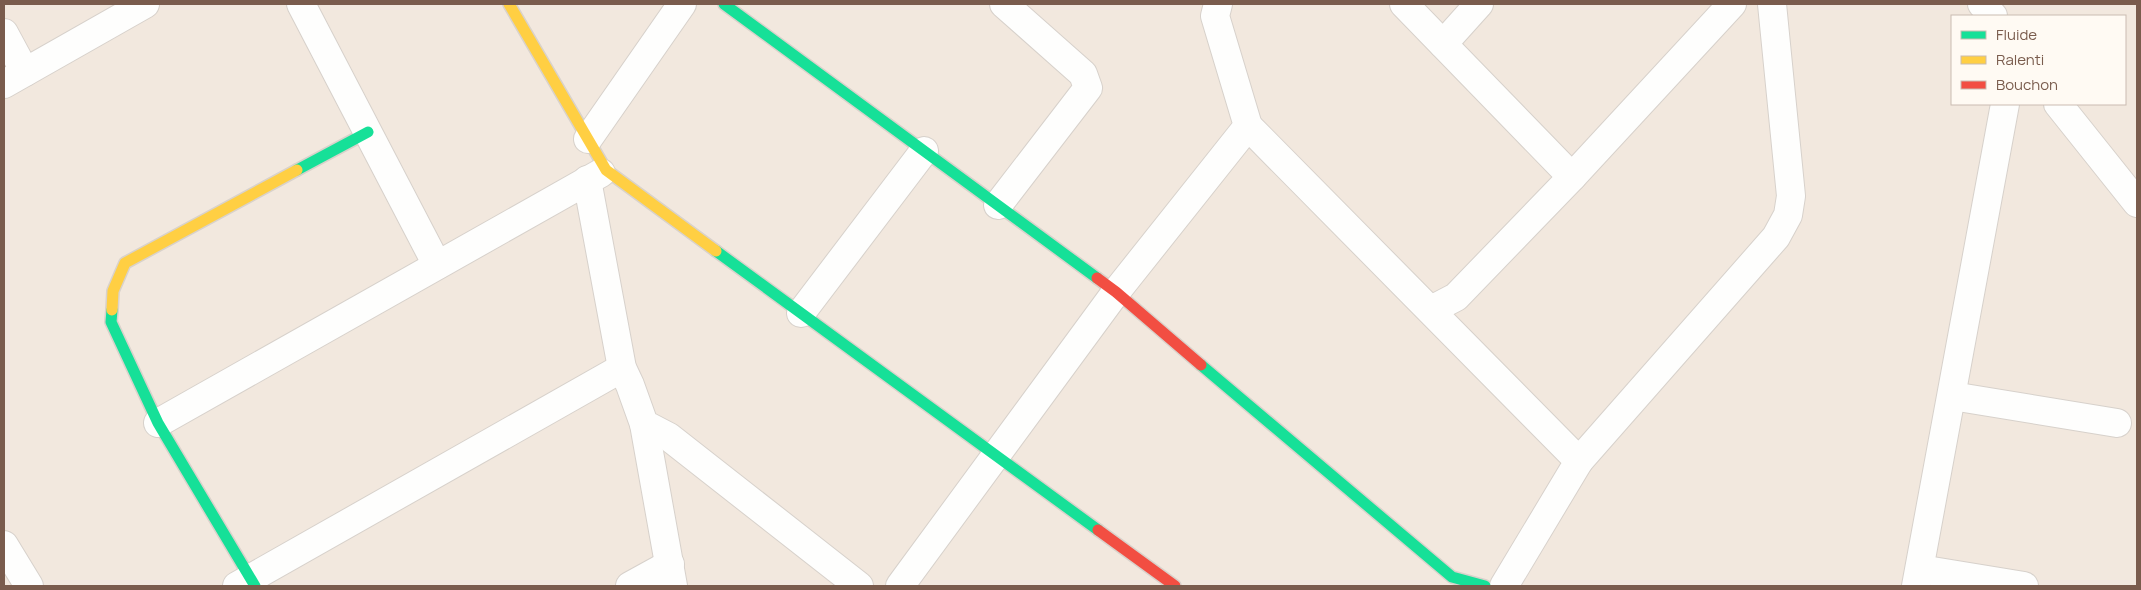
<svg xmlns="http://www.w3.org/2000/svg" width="2141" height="590" viewBox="0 0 2141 590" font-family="Manrope,sans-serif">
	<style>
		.residential { fill: #f2e8de; fill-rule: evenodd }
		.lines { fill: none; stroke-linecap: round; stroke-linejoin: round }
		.street-casing { stroke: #d7d1cb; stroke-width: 30 }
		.fast-casing { stroke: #d9d2cb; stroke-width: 14 }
		.slow-casing { stroke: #d9d2cb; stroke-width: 14 }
		.jam-casing { stroke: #d9d2cb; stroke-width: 14 }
		.street { stroke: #fefefd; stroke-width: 28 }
		.fast { stroke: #16e098; stroke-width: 11 }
		.slow { stroke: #ffcf43; stroke-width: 11 }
		.jam { stroke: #f24e42; stroke-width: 11 }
	</style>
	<rect width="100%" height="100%" fill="#f9f5f0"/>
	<path class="residential" d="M 4,4 L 2137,4 L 2137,586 L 4,586 ZM 1952,16 L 2125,16 L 2125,104 L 1952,104 Z"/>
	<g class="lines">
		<g class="street-casing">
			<g id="street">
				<path d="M 301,4 L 437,265"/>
				<path d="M 1404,4 L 1572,177"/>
				<path d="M 1982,4 L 1993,16"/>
				<path d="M 4,33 L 25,72"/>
				<path d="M 1443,44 L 1479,4"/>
				<path d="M 4,84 L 145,4"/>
				<path d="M 2058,104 L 2137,203"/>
				<path d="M 1248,126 L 1579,461 L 1504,586"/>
				<path d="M 588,139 L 682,4"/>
				<path d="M 587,180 L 622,368 L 630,385 L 644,424 L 669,437 L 859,586"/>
				<path d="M 998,205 L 1088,88 L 1083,74 L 1004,4"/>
				<path d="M 1431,310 L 1456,297 L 1572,177 L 1732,4"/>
				<path d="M 801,313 L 924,151"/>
				<path d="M 1952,396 L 2117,423"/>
				<path d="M 158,423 L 601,173"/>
				<path d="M 644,424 L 673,586"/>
				<path d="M 1579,461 L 1776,237 L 1788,215 L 1791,196 L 1772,4"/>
				<path d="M 4,545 L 29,586"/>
				<path d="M 1920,569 L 2024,586"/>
				<path d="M 237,586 L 622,368"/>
				<path d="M 630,586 L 670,564"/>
				<path d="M 900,586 L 1116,292 L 1248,126 L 1215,16 L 1218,4"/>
				<path d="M 1916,586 L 2005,104"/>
			</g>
		</g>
		<g class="fast-casing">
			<g id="fast">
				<path d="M 724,4 L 1097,278"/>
				<path d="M 297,170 L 368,132"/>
				<path d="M 716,251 L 1098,530"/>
				<path d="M 112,310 L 111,322 L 158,423 L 255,586"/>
				<path d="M 1201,365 L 1452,577 L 1485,586"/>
			</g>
		</g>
		<g class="slow-casing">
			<g id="slow">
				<path d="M 509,4 L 606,170 L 716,251"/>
				<path d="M 112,310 L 113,291 L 125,263 L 297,170"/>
			</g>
		</g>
		<g class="jam-casing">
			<g id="jam">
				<path d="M 1097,278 L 1116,292 L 1201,365"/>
				<path d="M 1098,530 L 1175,586"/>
			</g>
		</g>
		<use href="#street" class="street"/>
		<use href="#fast" class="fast"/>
		<use href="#slow" class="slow"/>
		<use href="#jam" class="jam"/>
	</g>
	<rect width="2141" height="590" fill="none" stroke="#7a5c4d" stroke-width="10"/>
	<rect x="1951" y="15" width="175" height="90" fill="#fffaf3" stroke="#cabbb1"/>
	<rect x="1961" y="31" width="25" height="8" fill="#16e098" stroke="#cabbb1"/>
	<text x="1996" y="40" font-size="15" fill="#7a5c4d">Fluide</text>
	<rect x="1961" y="56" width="25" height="8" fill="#ffcf43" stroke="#cabbb1"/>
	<text x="1996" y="65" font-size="15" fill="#7a5c4d">Ralenti</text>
	<rect x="1961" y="81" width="25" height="8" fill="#f24e42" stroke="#cabbb1"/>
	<text x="1996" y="90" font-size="15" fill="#7a5c4d">Bouchon</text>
</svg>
